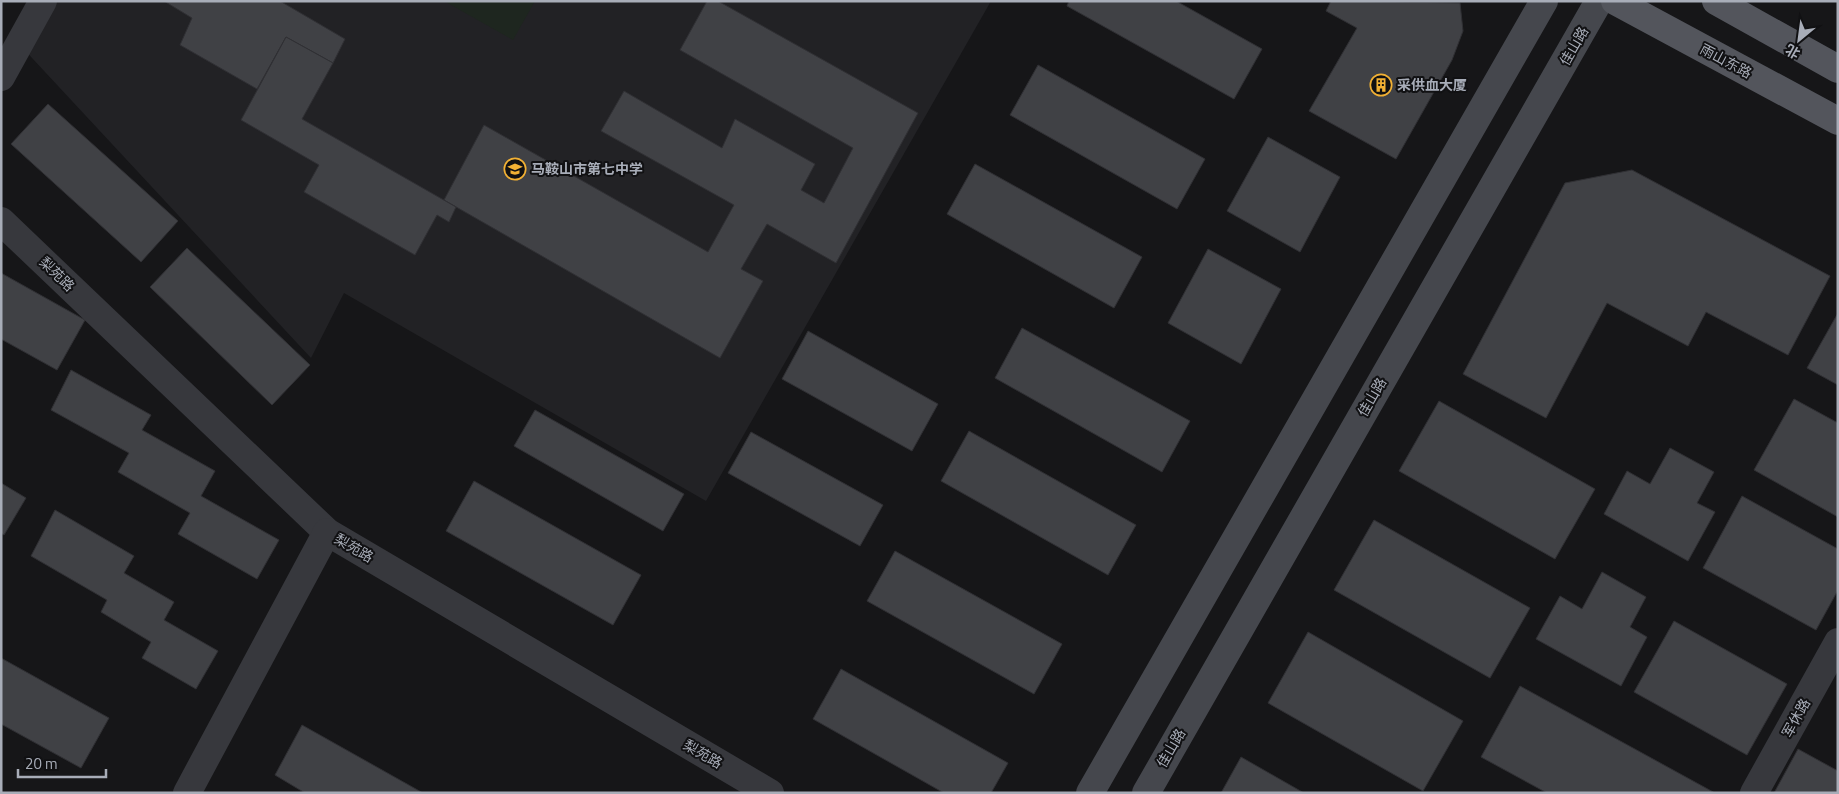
<svg xmlns="http://www.w3.org/2000/svg" width="1839" height="794" viewBox="0 0 1839 794" font-family="'Titillium Web','Noto Sans SC',sans-serif">
	<style>
		.built { fill: #222225 }
		.green { fill: #1e261f }
		.building { fill: #404145; stroke: #303034 }
		.lines { fill: none; stroke-linecap: round; stroke-linejoin: round }
		.street { stroke: #37383d; stroke-width: 28 }
		.secondary { stroke: #45474d; stroke-width: 28 }
		.primary { stroke: #53555c; stroke-width: 28 }
		.labels { text-anchor: middle; stroke-width: 4; stroke-linejoin: round; paint-order: stroke }
		.street-label { font-size: 14px; fill: #a8adb8; stroke: #111113 }
		.poi-label { font-size: 14px; font-weight: bold; fill: #a8adb8; stroke: #111113; text-anchor: start }
	</style>
	<rect width="100%" height="100%" fill="#161618"/>
	<path class="built" d="M 43,1 L 991,1 L 706,501 L 344,293 L 311,358 L 19,44 Z"/>
	<path class="green" d="M 444,1 L 535,1 L 513,40 Z"/>
	<g class="building">
		<path d="M 164,1 L 280,1 L 345,39 L 333,63 L 286,37 L 257,89 L 180,45 L 192,18 Z"/>
		<path d="M 707,1 L 718,1 L 918,113 L 836,263 L 767,224 L 741,269 L 763,281 L 720,358 L 444,200 L 484,125 L 708,252 L 734,205 L 601,131 L 624,91 L 722,148 L 735,119 L 815,164 L 801,190 L 824,203 L 853,148 L 680,50 Z"/>
		<path d="M 1069,1 L 1176,1 L 1262,49 L 1234,99 L 1067,6 Z"/>
		<path d="M 1331,1 L 1460,3 L 1463,31 L 1452,60 L 1396,159 L 1309,111 L 1357,28 L 1326,11 Z"/>
		<path d="M 286,37 L 333,63 L 302,119 L 456,207 L 449,222 L 437,215 L 415,255 L 304,192 L 319,165 L 241,120 Z"/>
		<path d="M 1038,65 L 1205,159 L 1177,209 L 1010,115 Z"/>
		<path d="M 48,104 L 178,221 L 141,262 L 11,144 Z"/>
		<path d="M 1268,137 L 1340,177 L 1300,252 L 1227,211 Z"/>
		<path d="M 975,164 L 1142,257 L 1114,308 L 947,214 Z"/>
		<path d="M 1632,170 L 1830,276 L 1788,355 L 1706,312 L 1688,346 L 1607,303 L 1546,418 L 1463,374 L 1565,183 Z"/>
		<path d="M 187,248 L 310,365 L 272,405 L 150,287 Z"/>
		<path d="M 1208,249 L 1281,289 L 1241,364 L 1168,323 Z"/>
		<path d="M 1,273 L 85,320 L 57,370 L 1,339 Z"/>
		<path d="M 1838,313 L 1838,385 L 1807,368 Z"/>
		<path d="M 1022,328 L 1190,421 L 1162,472 L 995,378 Z"/>
		<path d="M 808,331 L 938,404 L 912,451 L 782,379 Z"/>
		<path d="M 71,370 L 151,415 L 142,430 L 215,471 L 201,496 L 279,540 L 257,579 L 178,534 L 190,513 L 118,472 L 129,453 L 51,410 Z"/>
		<path d="M 1794,399 L 1838,423 L 1838,517 L 1754,470 Z"/>
		<path d="M 1439,401 L 1595,489 L 1555,559 L 1399,471 Z"/>
		<path d="M 535,410 L 684,494 L 663,531 L 514,446 Z"/>
		<path d="M 969,431 L 1136,525 L 1108,575 L 941,481 Z"/>
		<path d="M 751,432 L 883,505 L 860,546 L 728,473 Z"/>
		<path d="M 1670,448 L 1714,472 L 1697,503 L 1715,512 L 1688,561 L 1604,514 L 1627,471 L 1650,484 Z"/>
		<path d="M 474,481 L 641,575 L 613,625 L 446,531 Z"/>
		<path d="M 1,483 L 26,498 L 4,535 L 1,533 Z"/>
		<path d="M 1742,496 L 1838,549 L 1838,590 L 1816,630 L 1703,568 Z"/>
		<path d="M 55,510 L 134,556 L 124,573 L 174,602 L 164,620 L 218,651 L 196,689 L 142,658 L 151,642 L 101,612 L 107,600 L 31,556 Z"/>
		<path d="M 1374,520 L 1530,608 L 1490,678 L 1334,590 Z"/>
		<path d="M 895,551 L 1062,644 L 1034,694 L 867,601 Z"/>
		<path d="M 1602,572 L 1646,597 L 1630,627 L 1647,637 L 1621,686 L 1536,639 L 1560,596 L 1582,609 Z"/>
		<path d="M 1674,621 L 1787,684 L 1747,755 L 1634,692 Z"/>
		<path d="M 1308,632 L 1463,721 L 1423,791 L 1268,703 Z"/>
		<path d="M 1,658 L 109,718 L 81,768 L 1,724 Z"/>
		<path d="M 841,669 L 1008,763 L 991,793 L 944,793 L 813,719 Z"/>
		<path d="M 1520,686 L 1715,793 L 1547,793 L 1481,757 Z"/>
		<path d="M 302,725 L 423,793 L 305,793 L 275,775 Z"/>
		<path d="M 1798,749 L 1838,771 L 1838,793 L 1774,793 Z"/>
		<path d="M 1241,757 L 1304,793 L 1221,793 Z"/>
	</g>
	<g class="lines">
		<g class="street">
			<path d="M 1,77 L 43,1"/>
			<path d="M 1,221 L 327,532 L 770,793"/>
			<path d="M 187,793 L 327,532"/>
			<path d="M 1754,793 L 1838,642"/>
		</g>
		<g class="secondary">
			<path d="M 1090,793 L 1544,1"/>
			<path d="M 1146,793 L 1599,1"/>
		</g>
		<g class="primary">
			<path d="M 1615,1 L 1838,121"/>
			<path d="M 1716,1 L 1838,69"/>
		</g>
	</g>
	<defs>
		<g id="building-ring" transform="scale(1.125)"><circle r="9.5" fill="#111113" stroke="#f2b134" stroke-width="1.5"/><path d="M-4-6H4V6H1V3H-1V6H-4ZM-2.5-4.3h1.7v1.8h-1.7ZM.8-4.3h1.7v1.8H.8ZM-2.5-1h1.7V.8h-1.7ZM.8-1h1.7V.8H.8Z" fill="#f2b134"/></g>
		<g id="school-ring" transform="scale(1.125)"><circle r="9.5" fill="#111113" stroke="#f2b134" stroke-width="1.5"/><path d="M0-5L7-2L0 1L-7-2ZM-4 1L0 2.5L4 1V4Q0 6-4 4Z" fill="#f2b134"/></g>
	</defs>
	<g fill-rule="evenodd">
		<use href="#building-ring" x="1381" y="85"/>
		<use href="#school-ring" x="515" y="169"/>
	</g>
	<g class="labels">
		<g class="street-label">
			<text transform="translate(1574 46) rotate(-60)" y="5">佳山路</text>
			<text transform="translate(1726 61) rotate(28)" y="5">雨山东路</text>
			<text transform="translate(57 274) rotate(44)" y="5">梨苑路</text>
			<text transform="translate(1372 397) rotate(-60)" y="5">佳山路</text>
			<text transform="translate(354 548) rotate(30)" y="5">梨苑路</text>
			<text transform="translate(1796 718) rotate(-61)" y="5">军休路</text>
			<text transform="translate(1171 748) rotate(-60)" y="5">佳山路</text>
			<text transform="translate(703 754) rotate(30)" y="5">梨苑路</text>
		</g>
		<g class="poi-label">
			<text x="1397" y="90">采供血大厦</text>
			<text x="531" y="174">马鞍山市第七中学</text>
		</g>
	</g>
	<rect width="1839" height="794" fill="none" stroke="#a8adb8" stroke-width="5"/>
	<g transform="translate(1799 40) rotate(209)" stroke="#111113" stroke-width="4" paint-order="stroke">
	<path d="M0-4L9 19L0 12L-9 19Z" fill="#a8adb8"/>
	<text y="-8" font-size="14" font-weight="bold" text-anchor="middle" fill="#a8adb8">北</text>
	</g>
	<path d="M18 769v8h88v-8" fill="none" stroke="#a8adb8" stroke-width="2.5"/>
	<text x="25" y="769" font-size="15" fill="#a8adb8" stroke="#111113" stroke-width="4" paint-order="stroke">20 m</text>
</svg>
